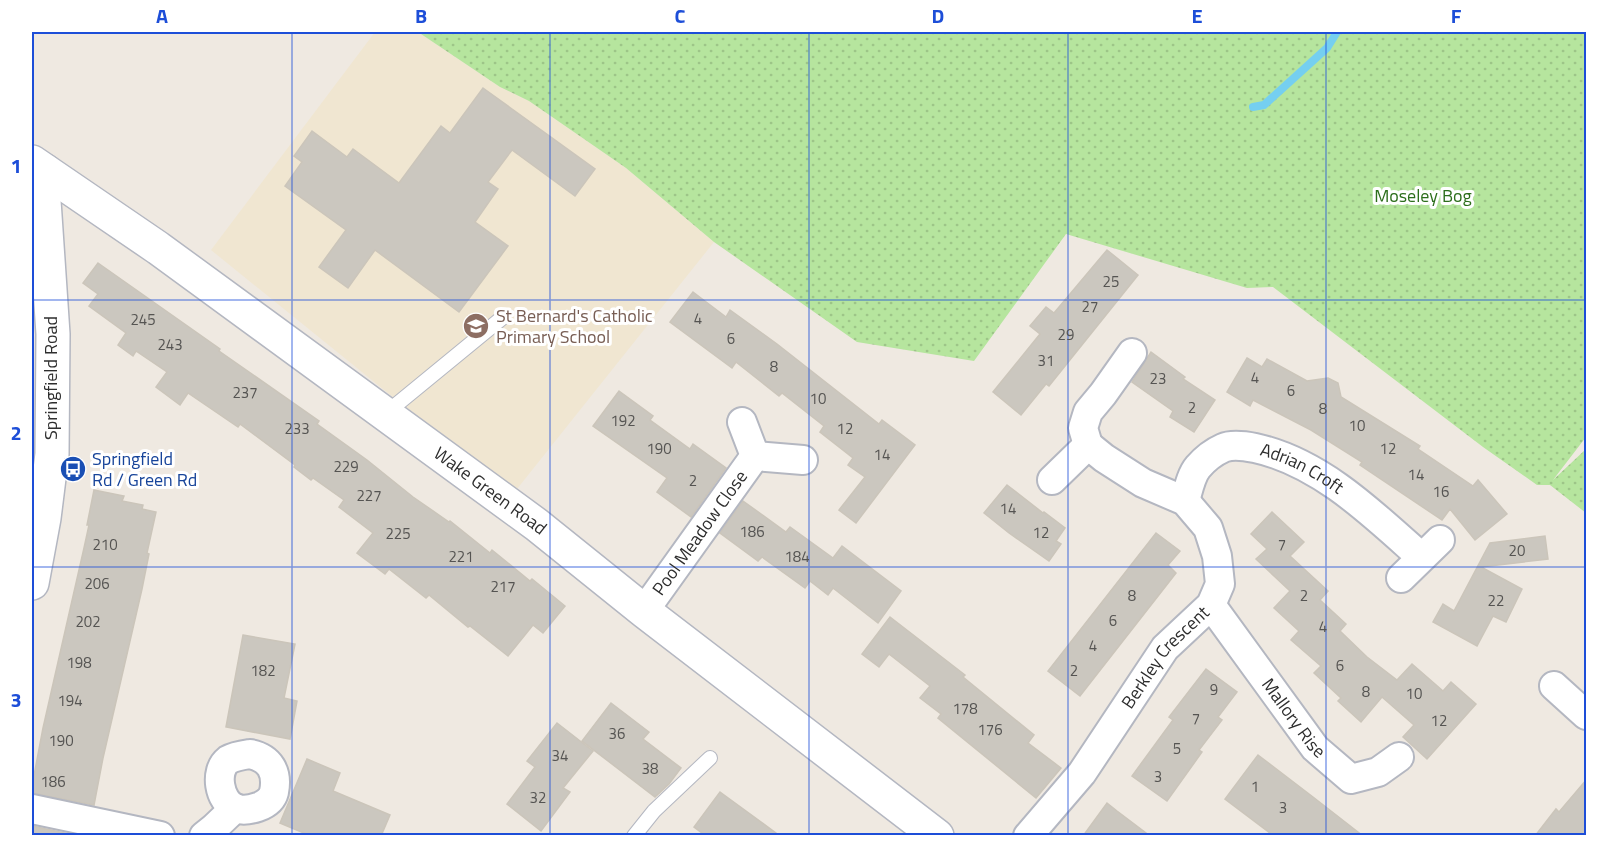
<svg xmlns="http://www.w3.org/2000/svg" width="1618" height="867" viewBox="0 0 1618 867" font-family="'Titillium Web',sans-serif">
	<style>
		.education { fill: #f0e6d1 }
		.park { fill: url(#park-dots) }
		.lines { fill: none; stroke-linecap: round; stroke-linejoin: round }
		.stream { stroke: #75cff0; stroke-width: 8 }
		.building { fill: #cbc7bf; stroke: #cbc5ba; stroke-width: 1.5 }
		.lane-casing { stroke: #b4b7c1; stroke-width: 16 }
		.street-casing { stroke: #b4b7c1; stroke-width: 32 }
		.secondary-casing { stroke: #b4b7c1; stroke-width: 36 }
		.lane { stroke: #fff; stroke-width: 14 }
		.street { stroke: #fff; stroke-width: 28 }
		.secondary { stroke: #fff; stroke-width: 33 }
		.grid { fill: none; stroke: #1d4ed8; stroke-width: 1.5; stroke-opacity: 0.55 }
		.labels { text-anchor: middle; stroke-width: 6; stroke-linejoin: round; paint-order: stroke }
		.number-label { font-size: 15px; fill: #555452 }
		.park-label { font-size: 18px; fill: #2c6e1b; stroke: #fff }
		.education-label { font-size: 18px; fill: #785e54; stroke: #fff; text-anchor: start }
		.street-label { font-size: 18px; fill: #2e2e2e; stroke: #fff }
		.transit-label { font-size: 18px; fill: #164399; stroke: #fff; text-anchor: start }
		.neatline { fill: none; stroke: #1d4ed8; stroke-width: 2 }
		.grid-label { font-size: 20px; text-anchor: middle; font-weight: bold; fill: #1d4ed8 }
	</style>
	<defs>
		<pattern id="park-dots" width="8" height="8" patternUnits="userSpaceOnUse" patternTransform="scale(1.5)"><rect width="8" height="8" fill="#b6e59e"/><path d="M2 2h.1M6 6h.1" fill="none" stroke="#9dc588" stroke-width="1.8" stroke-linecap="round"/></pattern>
	</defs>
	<rect width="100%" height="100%" fill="#efe9e1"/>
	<path class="education" d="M 375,32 L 418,32 L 500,87 L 529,101 L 626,168 L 714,242 L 517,489 L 399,402 L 211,250 Z"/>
	<path class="park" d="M 418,32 L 1586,32 L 1586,437 L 1553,480 L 1586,449 L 1586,513 L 1550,485 L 1537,485 L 1483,447 L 1273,287 L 1247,288 L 1066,234 L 974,361 L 857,342 L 714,242 L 626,168 L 529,101 L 500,87 Z"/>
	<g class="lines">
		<path class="stream" d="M 1253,107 L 1264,105 L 1327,48 L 1337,32"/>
	</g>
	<g class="building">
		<path d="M 483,88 L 595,169 L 575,196 L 512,150 L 488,182 L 498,189 L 475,222 L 508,246 L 459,312 L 375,250 L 348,288 L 319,267 L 346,230 L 285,186 L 302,162 L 294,156 L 312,131 L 347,157 L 353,149 L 399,183 L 441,126 L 450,133 Z"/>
		<path d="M 1107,250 L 1138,275 L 1049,386 L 1046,384 L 1021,415 L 993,392 L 1040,334 L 1030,326 L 1046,307 L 1054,313 Z"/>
		<path d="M 98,263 L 220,349 L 219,351 L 319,421 L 317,424 L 367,460 L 413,497 L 449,522 L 450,521 L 490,553 L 492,550 L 530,581 L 532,579 L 565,606 L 543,633 L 533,625 L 508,656 L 470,626 L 468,627 L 429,595 L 426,598 L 389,569 L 385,574 L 357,553 L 373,533 L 339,507 L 344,500 L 313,478 L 311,480 L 294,467 L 295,465 L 240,424 L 238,427 L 188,393 L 180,405 L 156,387 L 167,372 L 136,351 L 133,356 L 118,345 L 126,333 L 89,306 L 98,294 L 83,283 Z"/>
		<path d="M 693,292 L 726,317 L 730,310 L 777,344 L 879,424 L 882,420 L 915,445 L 856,523 L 839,510 L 865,477 L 848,465 L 853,458 L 820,432 L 824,426 L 782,393 L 779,396 L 736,362 L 732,368 L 670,322 Z"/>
		<path d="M 1151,352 L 1185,377 L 1183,379 L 1215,400 L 1194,432 L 1170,417 L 1173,411 L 1132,382 Z"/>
		<path d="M 1247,358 L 1262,367 L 1267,359 L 1307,381 L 1328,378 L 1338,383 L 1341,397 L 1420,446 L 1418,449 L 1473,486 L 1478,480 L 1507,514 L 1475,540 L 1450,509 L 1442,520 L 1360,465 L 1362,462 L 1311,430 L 1253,400 L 1250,406 L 1227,392 Z"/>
		<path d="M 619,391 L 653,416 L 650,420 L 690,449 L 693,444 L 726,468 L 691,517 L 657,492 L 667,478 L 593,426 Z"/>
		<path d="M 1007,485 L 1043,513 L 1044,512 L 1065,528 L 1056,541 L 1061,544 L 1049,561 L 1009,533 L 984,513 Z"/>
		<path d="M 94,490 L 124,496 L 122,501 L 143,505 L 142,509 L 156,512 L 147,553 L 149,554 L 142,589 L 103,758 L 94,805 L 32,793 L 32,786 L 43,728 L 84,548 L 89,525 L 87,525 Z"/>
		<path d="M 743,501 L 786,532 L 790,527 L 833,558 L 842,546 L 901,591 L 878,623 L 833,588 L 828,595 L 810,581 L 805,588 L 762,557 L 758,561 L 720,533 Z"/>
		<path d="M 1272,512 L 1304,542 L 1290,556 L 1328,591 L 1320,600 L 1346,624 L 1340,631 L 1367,657 L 1397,680 L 1412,664 L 1443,691 L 1451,682 L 1476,704 L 1427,759 L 1403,737 L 1414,725 L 1382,697 L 1361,722 L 1338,701 L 1341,698 L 1314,673 L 1321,666 L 1291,640 L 1299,631 L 1274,608 L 1290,591 L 1256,559 L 1267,549 L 1251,534 Z"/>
		<path d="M 1156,533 L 1180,551 L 1168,565 L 1176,573 L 1080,696 L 1048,671 Z"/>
		<path d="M 1545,536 L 1548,559 L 1481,567 L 1522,589 L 1506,622 L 1493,616 L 1477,646 L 1433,622 L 1443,604 L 1454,611 L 1490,543 Z"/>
		<path d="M 890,617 L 965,675 L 963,677 L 1034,735 L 1028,743 L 1061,768 L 1036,798 L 938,718 L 941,714 L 920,698 L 930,686 L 889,654 L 879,667 L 862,654 Z"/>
		<path d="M 243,635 L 295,644 L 284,698 L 297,701 L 290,739 L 226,727 Z"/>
		<path d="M 1206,669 L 1237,692 L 1218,717 L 1222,720 L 1199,750 L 1202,752 L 1167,801 L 1132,776 L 1173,720 L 1169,717 Z"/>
		<path d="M 611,703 L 649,732 L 643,739 L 681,768 L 669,784 L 655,797 L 582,741 Z"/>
		<path d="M 557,723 L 593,751 L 563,788 L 570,792 L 541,831 L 507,804 L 535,767 L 527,761 Z"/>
		<path d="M 1258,755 L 1313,797 L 1363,836 L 1274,836 L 1225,799 Z"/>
		<path d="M 307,759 L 340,773 L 333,791 L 390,815 L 381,836 L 311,836 L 280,823 Z"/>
		<path d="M 1587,779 L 1587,836 L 1535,836 L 1556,809 L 1559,812 Z"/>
		<path d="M 720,792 L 780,836 L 706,836 L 694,827 Z"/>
		<path d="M 1107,803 L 1117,811 L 1150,836 L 1083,836 Z"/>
		<path d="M 32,826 L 78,836 L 32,836 Z"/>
	</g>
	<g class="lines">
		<g class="lane-casing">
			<g id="lane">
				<path d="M 385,414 L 502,318"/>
				<path d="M 634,836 L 654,811 L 710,758"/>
			</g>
		</g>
		<g class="street-casing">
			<g id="street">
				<path d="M 1088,445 L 1083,428 L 1088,412 L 1103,394 L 1132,353"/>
				<path d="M 755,456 L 803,460"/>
				<path id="s1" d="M 1185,501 C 1188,491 1191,475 1198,467 C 1204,460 1214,452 1223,448 C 1232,444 1245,446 1255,448 C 1320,462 1373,514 1421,557"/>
				<path d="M 1401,578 L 1440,540"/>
				<path id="s2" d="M 1211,605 L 1315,748 L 1351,779 L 1378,772 L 1399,757"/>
				<path id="s3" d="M 644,611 L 755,456 L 742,422"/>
				<path d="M 1554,686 L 1586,715"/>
				<path d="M 250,754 C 270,758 278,772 274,792 C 272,800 266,804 258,807 C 252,809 242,811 235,808 C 219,801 214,771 228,760 C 235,756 243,755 250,754 Z"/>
				<path d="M 32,809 L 160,836"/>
				<path d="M 204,836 L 214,828 L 235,808"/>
				<path id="s4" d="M 1028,836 L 1082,773 L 1165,648 L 1211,605 L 1220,584 L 1217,556 L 1208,528 L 1185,501 L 1143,483 L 1104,458 L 1088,445 L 1052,480"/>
			</g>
		</g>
		<g class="secondary-casing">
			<g id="secondary">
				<path id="s5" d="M 32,162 L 158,248 L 537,525 L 644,611 L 937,836"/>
				<path d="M 32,583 L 44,518 L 52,454 L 53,334 L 43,186 L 45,171"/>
			</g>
		</g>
		<use href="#lane" class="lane"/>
		<use href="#street" class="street"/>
		<use href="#secondary" class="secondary"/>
	</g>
	<path class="grid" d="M 292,32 L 292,836M 550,32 L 550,836M 809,32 L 809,836M 1068,32 L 1068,836M 1326,32 L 1326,836M 32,300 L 1586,300M 32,567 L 1586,567"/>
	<defs>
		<g id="school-disc" transform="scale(1.35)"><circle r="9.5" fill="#8d6e63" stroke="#fff"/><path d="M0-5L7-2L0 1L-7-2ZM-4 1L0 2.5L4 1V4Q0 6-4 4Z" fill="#fff"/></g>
		<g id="bus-disc" transform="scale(1.35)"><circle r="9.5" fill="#1a4fb4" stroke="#fff"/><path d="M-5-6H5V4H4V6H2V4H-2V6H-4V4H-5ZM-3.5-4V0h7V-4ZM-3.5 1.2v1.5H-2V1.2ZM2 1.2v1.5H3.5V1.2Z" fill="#fff"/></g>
	</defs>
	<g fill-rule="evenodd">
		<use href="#school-disc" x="476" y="326"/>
		<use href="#bus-disc" x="73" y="469"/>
	</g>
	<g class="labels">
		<g class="number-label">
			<text x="1111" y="287">25</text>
			<text x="1090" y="312">27</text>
			<text x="698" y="324">4</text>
			<text x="143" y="325">245</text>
			<text x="1066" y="340">29</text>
			<text x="731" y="344">6</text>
			<text x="170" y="350">243</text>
			<text x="1046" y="366">31</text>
			<text x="774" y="372">8</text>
			<text x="1255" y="383">4</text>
			<text x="1158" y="384">23</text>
			<text x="1291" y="396">6</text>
			<text x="245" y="398">237</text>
			<text x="818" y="404">10</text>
			<text x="1192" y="413">2</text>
			<text x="1323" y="414">8</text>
			<text x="623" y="426">192</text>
			<text x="1357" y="431">10</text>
			<text x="297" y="434">233</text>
			<text x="845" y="434">12</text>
			<text x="659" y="454">190</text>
			<text x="1388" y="454">12</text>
			<text x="882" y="460">14</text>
			<text x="346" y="472">229</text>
			<text x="1416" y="480">14</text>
			<text x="693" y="486">2</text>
			<text x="1441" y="497">16</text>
			<text x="369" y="501">227</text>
			<text x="1008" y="514">14</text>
			<text x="752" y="537">186</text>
			<text x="1041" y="538">12</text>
			<text x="398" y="539">225</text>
			<text x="105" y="550">210</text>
			<text x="1282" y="550">7</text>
			<text x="1517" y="556">20</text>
			<text x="461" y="562">221</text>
			<text x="797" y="562">184</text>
			<text x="97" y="589">206</text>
			<text x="503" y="592">217</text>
			<text x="1132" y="601">8</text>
			<text x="1304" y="601">2</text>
			<text x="1496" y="606">22</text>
			<text x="1113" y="626">6</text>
			<text x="88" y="627">202</text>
			<text x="1323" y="632">4</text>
			<text x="1093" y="651">4</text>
			<text x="79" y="668">198</text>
			<text x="1340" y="671">6</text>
			<text x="263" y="676">182</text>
			<text x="1074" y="676">2</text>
			<text x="1214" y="695">9</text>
			<text x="1366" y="697">8</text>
			<text x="1414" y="699">10</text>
			<text x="70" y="706">194</text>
			<text x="965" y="714">178</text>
			<text x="1196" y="724">7</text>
			<text x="1439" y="726">12</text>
			<text x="990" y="735">176</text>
			<text x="617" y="739">36</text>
			<text x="61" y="746">190</text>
			<text x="1177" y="754">5</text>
			<text x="560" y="761">34</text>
			<text x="650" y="774">38</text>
			<text x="1158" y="782">3</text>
			<text x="53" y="787">186</text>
			<text x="1255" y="792">1</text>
			<text x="538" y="803">32</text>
			<text x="1283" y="813">3</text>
		</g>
		<g class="park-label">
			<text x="1423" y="202">Moseley Bog</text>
		</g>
		<g class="education-label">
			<text x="496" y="322">St Bernard's Catholic<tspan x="496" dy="21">Primary School</tspan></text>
		</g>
		<g class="street-label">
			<text transform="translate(51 378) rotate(-90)" y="6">Springfield Road</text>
			<text dy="6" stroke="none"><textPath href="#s1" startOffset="152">Adrian Croft</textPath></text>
			<text dy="6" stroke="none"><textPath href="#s5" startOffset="564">Wake Green Road</textPath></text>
			<text dy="6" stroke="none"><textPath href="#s3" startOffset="96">Pool Meadow Close</textPath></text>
			<text dy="6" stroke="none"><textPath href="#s4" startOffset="226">Berkley Crescent</textPath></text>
			<text dy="6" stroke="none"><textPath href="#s2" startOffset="140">Mallory Rise</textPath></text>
		</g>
		<g class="transit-label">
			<text x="92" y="465">Springfield<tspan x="92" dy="21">Rd / Green Rd</tspan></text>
		</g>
	</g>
	<rect width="1618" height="867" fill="none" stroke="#ffffff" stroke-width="66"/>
	<rect x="33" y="33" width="1552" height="801" class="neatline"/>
	<g class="grid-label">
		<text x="162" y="23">A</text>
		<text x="421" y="23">B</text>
		<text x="680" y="23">C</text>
		<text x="938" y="23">D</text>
		<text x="1197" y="23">E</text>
		<text x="1456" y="23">F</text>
		<text x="16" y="173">1</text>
		<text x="16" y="440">2</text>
		<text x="16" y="707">3</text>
	</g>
</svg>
